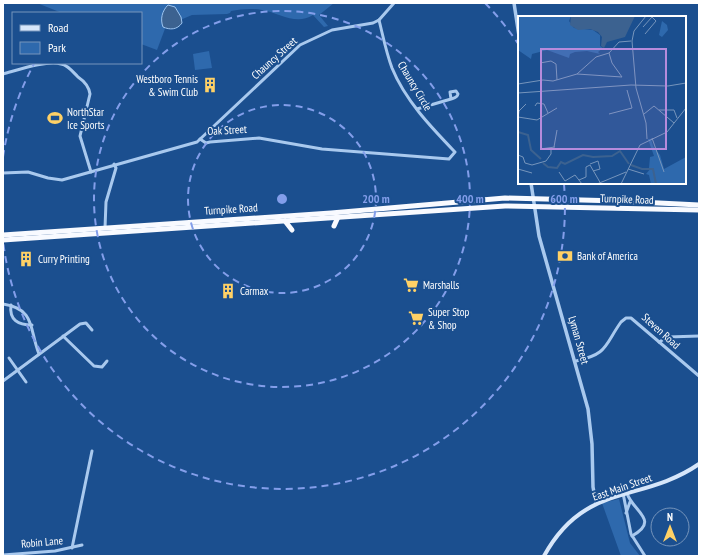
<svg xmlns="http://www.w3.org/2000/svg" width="702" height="559" viewBox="0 0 702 559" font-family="'PT Sans Narrow',sans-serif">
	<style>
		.green { fill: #2e69ad }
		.water { fill: #3c6290; stroke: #9cc4f0 }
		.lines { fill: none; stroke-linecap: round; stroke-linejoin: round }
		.minor { stroke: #a9c9ee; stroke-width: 3 }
		.tertiary { stroke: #a9c9ee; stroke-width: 3.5 }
		.secondary { stroke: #d6e6fa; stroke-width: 4 }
		.trunk { stroke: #f8faff; stroke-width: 5 }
		.ring { fill: none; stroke: #839eea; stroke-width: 2; stroke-dasharray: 7 5 }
		.labels { text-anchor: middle; stroke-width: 4; stroke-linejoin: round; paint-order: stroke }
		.street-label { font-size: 11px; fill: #fff; stroke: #1b4f8f }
		.poi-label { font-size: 11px; fill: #fff; stroke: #1b4f8f; text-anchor: start }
		.inset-river { fill: none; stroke: #3c6290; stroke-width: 2 }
		.inset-road { fill: none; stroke: #7695bc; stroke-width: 1 }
		.view { fill: #b68bdc; fill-opacity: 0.15; stroke: #b68bdc; stroke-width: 2 }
		.inset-edge { fill: none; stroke: #fff; stroke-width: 2 }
		.centre { fill: #839eea; stroke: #1b4f8f; stroke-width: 2 }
		.ring-label { font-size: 12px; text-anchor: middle; font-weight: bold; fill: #839eea; stroke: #1b4f8f; stroke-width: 4; stroke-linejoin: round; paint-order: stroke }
	</style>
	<rect width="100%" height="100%" fill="#1b4f8f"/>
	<g class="green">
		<path d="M 37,3 L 334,3 L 319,15 L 328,26 L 324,27 L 313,15 C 296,26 280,13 262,10 C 252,8 241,9 231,11 L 230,13 L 227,14 L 192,15 L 166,26 L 157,50 L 141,44 L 141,13 L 62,13 Z"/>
		<path d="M 209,51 L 212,68 L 195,70 L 193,54 Z"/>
		<path d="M 619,499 L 630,543 L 640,556 L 621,556 L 602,503 Z"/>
	</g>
	<path class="water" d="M 168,5 L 175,7 L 181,17 L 182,23 C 177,30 170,30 163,27 C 160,19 162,11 168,5 Z"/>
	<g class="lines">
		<g class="minor">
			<path d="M 3,74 C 18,70 47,60 61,64 C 68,65 73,72 78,77 C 84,81 89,87 90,94 L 80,136 L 91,172"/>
			<path d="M 417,109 L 451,99 C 454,98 457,98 458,94 L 456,91 L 450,92 L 451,99"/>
			<path d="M 200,139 L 206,143 L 210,142 L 259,138 L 322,149 L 449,159 L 455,152 C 431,127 405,100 392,68 C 386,52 383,36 379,20"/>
			<path d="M 3,173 L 28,172 L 48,178 L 62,180 L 197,142 L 300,45 L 332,30 L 373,23 L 379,20 L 394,3"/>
			<path d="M 105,228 L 106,202 L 116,168 L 114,164"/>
			<path d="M 3,304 C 36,309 29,329 39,354"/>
			<path d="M 11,305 C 9,320 18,325 32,325"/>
			<path d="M 63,336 L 94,366 L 102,367 L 107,361"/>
			<path d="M 659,342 L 668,337 L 699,336"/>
			<path d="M 9,358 L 26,382"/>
			<path d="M 576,361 C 608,354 604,346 621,322 L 626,318 L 631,318 L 699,376"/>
			<path d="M 3,381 L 80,324 L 86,323 L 92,330"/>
			<path d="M 623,493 L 631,534 L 645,556"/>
			<path d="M 627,493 C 632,511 661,520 632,536"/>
			<path d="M 626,513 L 630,502"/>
			<path d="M 72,548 L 92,451"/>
			<path d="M 3,555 L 55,551 L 82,545"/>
		</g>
		<g class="tertiary">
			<path d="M 514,3 L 519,36"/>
			<path d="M 531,183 L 539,236 L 588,409 L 592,444 L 593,487 L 596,503"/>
		</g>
		<path class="secondary" d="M 544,556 C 585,481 641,504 699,464"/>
		<g class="trunk">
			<path d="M 285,221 L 292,230"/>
			<path d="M 334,226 L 338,217"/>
			<path d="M 3,235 L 331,213 L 505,198 L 619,201 L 699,205"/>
			<path d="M 3,240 L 505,206 L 699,210"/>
		</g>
	</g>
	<g class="ring">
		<circle cx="282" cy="199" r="94"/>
		<circle cx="282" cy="199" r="188"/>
		<path d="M3 157A282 282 0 0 1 34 64M485 3A282 282 0 0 1 519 45M564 184A282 282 0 0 1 3 241"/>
	</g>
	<defs>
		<g id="building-bare" transform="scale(1.2)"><path d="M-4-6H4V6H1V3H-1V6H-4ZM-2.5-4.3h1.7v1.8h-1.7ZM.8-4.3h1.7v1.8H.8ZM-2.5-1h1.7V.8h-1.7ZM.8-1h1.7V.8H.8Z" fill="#ffd166" stroke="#1b4f8f" stroke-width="2.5" paint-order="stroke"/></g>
		<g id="stadium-bare" transform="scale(1.2)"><path d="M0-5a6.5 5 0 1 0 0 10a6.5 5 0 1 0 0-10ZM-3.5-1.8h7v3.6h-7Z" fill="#ffd166" stroke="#1b4f8f" stroke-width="2.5" paint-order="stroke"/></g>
		<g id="bank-bare" transform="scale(1.2)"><path d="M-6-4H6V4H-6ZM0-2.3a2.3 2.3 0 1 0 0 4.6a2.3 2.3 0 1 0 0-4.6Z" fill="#ffd166" stroke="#1b4f8f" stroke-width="2.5" paint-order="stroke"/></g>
		<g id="supermarket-bare" transform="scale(1.2)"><path d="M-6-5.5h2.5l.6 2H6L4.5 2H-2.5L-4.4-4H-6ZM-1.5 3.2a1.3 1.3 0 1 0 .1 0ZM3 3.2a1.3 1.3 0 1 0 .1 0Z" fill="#ffd166" stroke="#1b4f8f" stroke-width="2.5" paint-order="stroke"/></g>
	</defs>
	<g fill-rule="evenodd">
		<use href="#building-bare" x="210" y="85"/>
		<use href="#stadium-bare" x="55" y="118"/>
		<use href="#bank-bare" x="565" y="256"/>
		<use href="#building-bare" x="26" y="259"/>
		<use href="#supermarket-bare" x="411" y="285"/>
		<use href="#building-bare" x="228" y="291"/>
		<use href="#supermarket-bare" x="416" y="318"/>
	</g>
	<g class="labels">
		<g class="street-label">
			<text transform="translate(274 58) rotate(-42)" y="4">Chauncy Street</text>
			<text transform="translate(415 86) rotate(59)" y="4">Chauncy Circle</text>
			<text transform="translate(227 130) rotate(-3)" y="4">Oak Street</text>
			<text transform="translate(627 199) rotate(2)" y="4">Turnpike Road</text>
			<text transform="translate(231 209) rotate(-4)" y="4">Turnpike Road</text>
			<text transform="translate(661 331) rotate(42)" y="4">Steven Road</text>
			<text transform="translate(579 340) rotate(74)" y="4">Lyman Street</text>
			<text transform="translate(622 487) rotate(-19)" y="4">East Main Street</text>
			<text transform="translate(42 542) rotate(-5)" y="4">Robin Lane</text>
		</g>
		<g class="poi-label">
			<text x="198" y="83" text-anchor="end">Westboro Tennis<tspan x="198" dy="13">&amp; Swim Club</tspan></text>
			<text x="67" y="116">NorthStar<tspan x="67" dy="13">Ice Sports</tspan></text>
			<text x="577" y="260">Bank of America</text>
			<text x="38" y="263">Curry Printing</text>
			<text x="423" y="289">Marshalls</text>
			<text x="240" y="295">Carmax</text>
			<text x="428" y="316">Super Stop<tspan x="428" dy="13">&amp; Shop</tspan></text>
		</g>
	</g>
	<g transform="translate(518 16)">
		<rect width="168" height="168" fill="#1b4f8f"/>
		<path d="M 0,0 L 53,0 L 51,5 L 56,12 L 75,14 L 82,19 L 82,30 L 85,32 L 80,36 L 82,38 L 69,35 L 57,36 L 52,38 L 51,42 L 29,34 L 14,38 L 13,43 L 0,34 ZM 144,5 L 149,9 L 150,14 L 144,21 L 141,19 ZM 130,123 L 133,123 L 135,130 L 142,139 L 146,153 L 168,141 L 168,168 L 133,168 L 131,159 L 128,158 L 133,152 L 131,152 L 132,141 L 136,140 Z" fill="#2e69ad"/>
		<path d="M 53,0 L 117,0 L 107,21 L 89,26 L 86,32 L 83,30 L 84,21 L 80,16 L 72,13 L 60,14 L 52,9 Z" fill="#3c6290"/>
		<path class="inset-river" d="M 0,116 L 10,119 L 13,134 L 23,143M 25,147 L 30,151 L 39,152 L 43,146 L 47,148 L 65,139 L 75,141 L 94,140 L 102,135 L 111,148M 113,149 L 124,153 L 135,153 L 138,168"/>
		<path class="inset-road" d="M 128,0 L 116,15 L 114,25 L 118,72 L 128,107 L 129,123M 125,11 L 134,1 L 138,5 L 127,18M 91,37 L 94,47 L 104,61M 22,47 L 33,45 L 38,48 L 39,64M 59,58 L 78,41 L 91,37 L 101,26 L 113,25M 0,68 L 25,64 L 35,65 L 59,58 L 104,61M 0,77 L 113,69 L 150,70 L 168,67M 17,90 L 19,87 L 26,88 L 30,97M 141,94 L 156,94 L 159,102M 91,98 L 114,92 L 109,74M 126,98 L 136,90 L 156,107M 0,101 L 19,104 L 39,92M 0,103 L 1,95 L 8,88M 134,122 L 146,156M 36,131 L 39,114M 22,133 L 37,131M 0,139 L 5,141 L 7,147 L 14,149 L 28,145 L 33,138 L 33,132M 72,148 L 80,145 L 82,153 L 75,155M 0,153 L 14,157M 110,153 L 126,158M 41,156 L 47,165 L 57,159 L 64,168M 61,164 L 68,161 L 68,151 L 72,149 L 83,168M 79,168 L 108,156M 103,168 L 122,129 L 149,116 L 168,92"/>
		<path class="view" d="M 23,33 L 148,33 L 148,133 L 23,133 Z"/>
		<rect width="168" height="168" class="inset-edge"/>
	</g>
	<circle cx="282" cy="199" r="6" class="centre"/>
	<g class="ring-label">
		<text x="376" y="203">200 m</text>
		<text x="470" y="203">400 m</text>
		<text x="564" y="203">600 m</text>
	</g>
	<rect width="702" height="559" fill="none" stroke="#ffffff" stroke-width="8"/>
	<rect x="12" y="12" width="130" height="52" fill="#1b4f8f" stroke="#7695bc"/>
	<rect x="20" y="25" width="20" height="6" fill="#d6e6fa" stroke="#7695bc"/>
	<text x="48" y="32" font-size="12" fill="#ffffff">Road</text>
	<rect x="20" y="42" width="20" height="12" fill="#2e69ad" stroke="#7695bc"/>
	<text x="48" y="52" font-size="12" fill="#ffffff">Park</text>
	<g transform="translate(670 527)"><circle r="19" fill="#1b4f8f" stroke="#7695bc"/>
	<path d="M0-3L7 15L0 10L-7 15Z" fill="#ffd166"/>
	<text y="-6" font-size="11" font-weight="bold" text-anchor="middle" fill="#ffffff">N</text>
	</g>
</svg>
